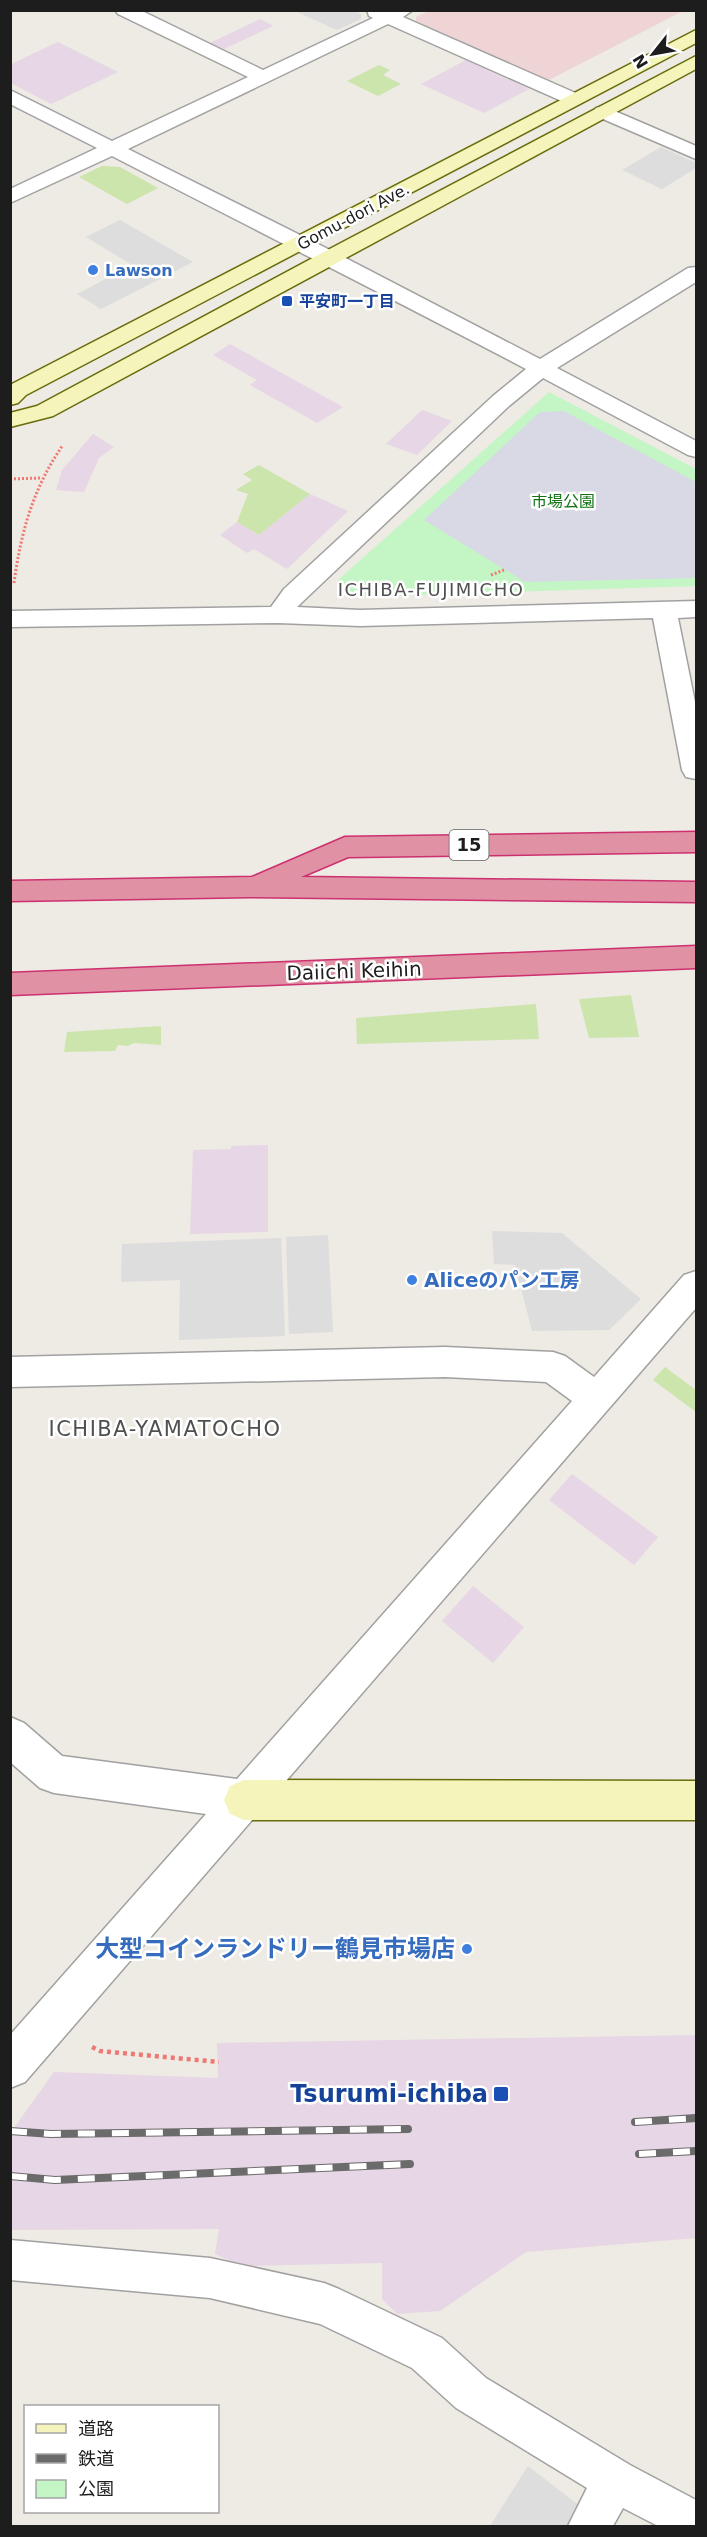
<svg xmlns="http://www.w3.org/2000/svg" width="707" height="2537" viewBox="0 0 707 2537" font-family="'DejaVu Sans','Noto Sans JP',sans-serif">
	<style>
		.commercial { fill: #eed4d5 }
		.industrial { fill: #e7d6e5 }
		.grass { fill: #cce5ad }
		.park { fill: #c4f5c5 }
		.parking { fill: #ddd }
		.plaza { fill: #d8d9e4 }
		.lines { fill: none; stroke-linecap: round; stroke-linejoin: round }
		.lane-casing { stroke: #a1a1a1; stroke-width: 3 }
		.street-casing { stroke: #a1a1a1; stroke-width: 3 }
		.secondary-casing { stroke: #686d0c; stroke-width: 3 }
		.highway-casing { stroke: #cd306f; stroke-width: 3 }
		.path-far1 { stroke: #f07873; stroke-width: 3; stroke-dasharray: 2 2; stroke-linecap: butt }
		.path { stroke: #f07873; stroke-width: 4.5; stroke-dasharray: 4 4; stroke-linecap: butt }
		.lane { fill: #fff; fill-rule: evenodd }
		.street { fill: #fff; fill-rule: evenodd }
		.secondary { fill: #f5f4bb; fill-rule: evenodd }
		.highway { fill: #e091a4; fill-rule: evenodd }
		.rail-casing { stroke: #6b6b6b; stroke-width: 8 }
		.rail { stroke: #fff; stroke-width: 6; stroke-dasharray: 17; stroke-linecap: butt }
		.shop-dot { fill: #3f7fe0; stroke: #fff; stroke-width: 2 }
		.transit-dot { fill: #1a4fb4; stroke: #fff; stroke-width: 2 }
		.labels { text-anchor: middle; stroke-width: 5; stroke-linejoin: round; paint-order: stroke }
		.far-street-label { font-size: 16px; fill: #1d1d1d; stroke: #fff }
		.far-shop-label { font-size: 16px; font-weight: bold; fill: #366cbe; stroke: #fff; text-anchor: start }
		.far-transit-label { font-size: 16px; font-weight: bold; fill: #164399; stroke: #fff; text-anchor: start }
		.far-park-label { font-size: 16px; fill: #137415; stroke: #fff }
		.far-neighbourhood-label { font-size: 18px; letter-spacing: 1.5px; fill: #505050; stroke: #fff }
		.shield { fill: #fff; stroke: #616161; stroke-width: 1.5 }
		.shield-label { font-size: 18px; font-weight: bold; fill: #1d1d1d }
		.street-label { font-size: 20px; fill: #1d1d1d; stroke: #fff }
		.shop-label { font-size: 20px; font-weight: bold; fill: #366cbe; stroke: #fff; text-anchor: start }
		.neighbourhood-label { font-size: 21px; letter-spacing: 1.5px; fill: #505050; stroke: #fff }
		.near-shop-label { font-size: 24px; font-weight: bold; fill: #366cbe; stroke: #fff; text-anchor: end }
		.near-transit-label { font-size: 24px; font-weight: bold; fill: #164399; stroke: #fff; text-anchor: end }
	</style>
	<rect width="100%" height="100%" fill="#eeeae4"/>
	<path class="commercial" d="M 429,11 L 683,10 L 683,11 L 549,80 L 416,21 L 416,17 Z"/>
	<g class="industrial">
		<path d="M 260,19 L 273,26 L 224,49 L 210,43 Z"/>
		<path d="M 58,42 L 118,72 L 51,104 L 11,83 L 11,64 Z"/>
		<path d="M 466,60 L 529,89 L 484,113 L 421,84 Z"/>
		<path d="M 230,344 L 343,407 L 317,423 L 250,385 L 257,380 L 213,355 Z"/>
		<path d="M 422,410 L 452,421 L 417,455 L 386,444 Z"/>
		<path d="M 93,434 L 114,447 L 99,458 L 84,492 L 56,490 L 62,470 Z"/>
		<path d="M 310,494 L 348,511 L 287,569 L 254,549 L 247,553 L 220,535 L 237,522 L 259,535 Z"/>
		<path d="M 268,1145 L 268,1232 L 190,1234 L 193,1150 L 231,1149 L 231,1146 Z"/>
		<path d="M 572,1474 L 658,1537 L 634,1565 L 549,1500 Z"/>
		<path d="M 473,1586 L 524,1627 L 493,1663 L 442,1621 Z"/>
		<path d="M 696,2035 L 696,2238 L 526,2252 L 440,2311 L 397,2314 L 382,2299 L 382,2263 L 241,2266 L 215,2254 L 219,2229 L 11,2230 L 11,2132 L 54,2072 L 218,2078 L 217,2043 Z"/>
	</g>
	<g class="grass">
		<path d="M 379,65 L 390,70 L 383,75 L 401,84 L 378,96 L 347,81 Z"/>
		<path d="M 102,166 L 120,167 L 158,188 L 127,204 L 79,177 Z"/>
		<path d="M 259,465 L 310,494 L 259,535 L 237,522 L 248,494 L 236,490 L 252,480 L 243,474 Z"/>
		<path d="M 631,995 L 639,1037 L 589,1038 L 579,999 Z"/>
		<path d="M 536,1004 L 539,1039 L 357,1044 L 356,1018 Z"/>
		<path d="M 161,1026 L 161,1045 L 134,1043 L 128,1046 L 118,1045 L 115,1051 L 64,1052 L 67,1032 Z"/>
		<path d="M 665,1367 L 696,1390 L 696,1412 L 653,1380 Z"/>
	</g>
	<path class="park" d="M 549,392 L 696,469 L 696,586 L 350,597 L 339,591 L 337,581 Z"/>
	<g class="parking">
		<path d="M 300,10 L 353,11 L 361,14 L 361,19 L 337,30 L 297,12 Z"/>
		<path d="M 661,147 L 696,163 L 696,168 L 662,189 L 622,170 Z"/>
		<path d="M 120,220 L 193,262 L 101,309 L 77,294 L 132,265 L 86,237 Z"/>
		<path d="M 492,1231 L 562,1233 L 641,1299 L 609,1330 L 532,1331 L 515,1265 L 494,1264 Z"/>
		<path d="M 328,1235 L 333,1332 L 289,1334 L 286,1237 Z"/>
		<path d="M 281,1238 L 285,1336 L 179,1340 L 180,1280 L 121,1282 L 122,1244 Z"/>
		<path d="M 528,2466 L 581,2507 L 570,2526 L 490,2526 Z"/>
	</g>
	<path class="plaza" d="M 564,411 L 696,482 L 696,578 L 525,582 L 424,520 L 540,412 Z"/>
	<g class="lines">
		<g class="lane-casing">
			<path id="lane" d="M 10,2240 L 210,2258 L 324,2283 L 339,2289 L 442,2338 L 486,2378 L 630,2465 L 696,2500 L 696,2526 L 658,2526 L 623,2508 L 613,2526 L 568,2526 L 587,2488 L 456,2408 L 412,2368 L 320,2324 L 210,2298 L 10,2280 Z"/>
		</g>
		<g class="street-casing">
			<g id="street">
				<path d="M 115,10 L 140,10 L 263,70 L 373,18 L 369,16 L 367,10 L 413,10 L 403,17 L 580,95 L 583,99 L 580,103 L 566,103 L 388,24 L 128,149 L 336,253 L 540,359 L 688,268 L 696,267 L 696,282 L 557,368 L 696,441 L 696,457 L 688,455 L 543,378 L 509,406 L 297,607 L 360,610 L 696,601 L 696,617 L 678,618 L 696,707 L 696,779 L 686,777 L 682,770 L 653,618 L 360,626 L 278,623 L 10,627 L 10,611 L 271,607 L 284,589 L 493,396 L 526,369 C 389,297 250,227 112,156 L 10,203 L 10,189 L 97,148 L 10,104 L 10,90 L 112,141 L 248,77 L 118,14 Z"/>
				<path d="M 603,106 L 696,146 L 696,159 L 596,116 L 593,112 L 596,108 Z"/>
				<path d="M 696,1271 L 696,1308 L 25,2082 L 10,2088 L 10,2035 L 206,1814 L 54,1793 L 40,1788 L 10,1762 L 10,1717 L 24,1723 L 62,1756 L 237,1779 L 572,1401 L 546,1382 L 445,1377 L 10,1387 L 10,1357 L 445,1347 L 553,1352 L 565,1356 L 594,1377 L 684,1275 Z"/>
			</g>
		</g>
		<g class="secondary-casing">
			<g id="secondary">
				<path d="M 696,30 L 696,43 L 26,395 L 18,403 L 10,405 L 10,385 Z"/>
				<path d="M 696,56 L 696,69 L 53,416 L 10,427 L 10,413 L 37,406 L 322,253 Z"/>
				<path d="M 244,1780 L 696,1781 L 696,1820 L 244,1820 L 230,1814 L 224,1800 L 230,1786 Z"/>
			</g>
		</g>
		<g class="highway-casing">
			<g id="highway">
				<path d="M 696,832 L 696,852 L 348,857 L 301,877 L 696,882 L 696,902 L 250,897 L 10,901 L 10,881 L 252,877 L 345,837 Z"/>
				<path d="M 696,946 L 696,968 L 10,995 L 10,973 Z"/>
			</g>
		</g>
		<g class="path-far1">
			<path d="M 10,479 L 41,478"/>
			<path d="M 491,575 L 504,570"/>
			<path d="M 14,583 C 21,532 33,488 63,445"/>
		</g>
		<path class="path" d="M 92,2047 L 100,2051 L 219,2062"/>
		<use href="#lane" class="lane"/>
		<use href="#street" class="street"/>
		<use href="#secondary" class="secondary"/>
		<use href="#highway" class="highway"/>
		<g class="rail-casing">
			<g id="rail">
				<path d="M 635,2122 L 696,2118"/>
				<path d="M 10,2131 L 51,2134 L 408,2129"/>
				<path d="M 639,2154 L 696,2151"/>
				<path d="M 10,2176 L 55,2180 L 410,2164"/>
			</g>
		</g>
		<use href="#rail" class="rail"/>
	</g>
	<g class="shop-dot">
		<circle cx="93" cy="270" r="6"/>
		<circle cx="412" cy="1280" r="6"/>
		<circle cx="467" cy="1949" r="6"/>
	</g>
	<g class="transit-dot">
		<rect x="281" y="295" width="12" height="12" rx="3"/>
		<rect x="493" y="2086" width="16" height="16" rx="3"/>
	</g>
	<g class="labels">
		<g class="far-street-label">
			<text transform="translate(353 216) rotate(-28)" y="6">Gomu-dori Ave.</text>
		</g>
		<g class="far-shop-label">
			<text x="105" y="276">Lawson</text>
		</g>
		<g class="far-transit-label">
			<text x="299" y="307">平安町一丁目</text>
		</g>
		<g class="far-park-label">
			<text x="563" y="507">市場公園</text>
		</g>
		<g class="far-neighbourhood-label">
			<text x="431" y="596">ICHIBA-FUJIMICHO</text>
		</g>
		<rect class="shield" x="449.5" y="830" width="39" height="30" rx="4.5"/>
		<g class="shield-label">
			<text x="469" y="851">15</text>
		</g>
		<g class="street-label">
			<text transform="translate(354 971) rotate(-2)" y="7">Daiichi Keihin</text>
		</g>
		<g class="shop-label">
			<text x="424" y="1287">Aliceのパン工房</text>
		</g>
		<g class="neighbourhood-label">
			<text x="165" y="1436">ICHIBA-YAMATOCHO</text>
		</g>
		<g class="near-shop-label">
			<text x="455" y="1957">大型コインランドリー鶴見市場店</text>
		</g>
		<g class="near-transit-label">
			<text x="488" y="2102">Tsurumi-ichiba</text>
		</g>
	</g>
	<rect width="707" height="2537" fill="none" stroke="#1d1d1d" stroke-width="24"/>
	<rect x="24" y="2405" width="195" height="108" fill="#ffffff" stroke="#a5a5a5" stroke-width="1.5"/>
	<rect x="36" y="2424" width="30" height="9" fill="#f5f4bb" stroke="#a5a5a5" stroke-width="1.5"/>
	<text x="78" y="2435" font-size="18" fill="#1d1d1d">道路</text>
	<rect x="36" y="2454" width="30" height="9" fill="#6b6b6b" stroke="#a5a5a5" stroke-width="1.5"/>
	<text x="78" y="2465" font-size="18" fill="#1d1d1d">鉄道</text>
	<rect x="36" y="2480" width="30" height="18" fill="#c4f5c5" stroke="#a5a5a5" stroke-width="1.5"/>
	<text x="78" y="2495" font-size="18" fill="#1d1d1d">公園</text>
	<g transform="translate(653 54) rotate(239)" stroke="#ffffff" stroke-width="4.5" paint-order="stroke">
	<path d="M0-4.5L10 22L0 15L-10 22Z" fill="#1d1d1d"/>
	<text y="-9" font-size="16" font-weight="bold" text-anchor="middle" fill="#1d1d1d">N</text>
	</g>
</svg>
